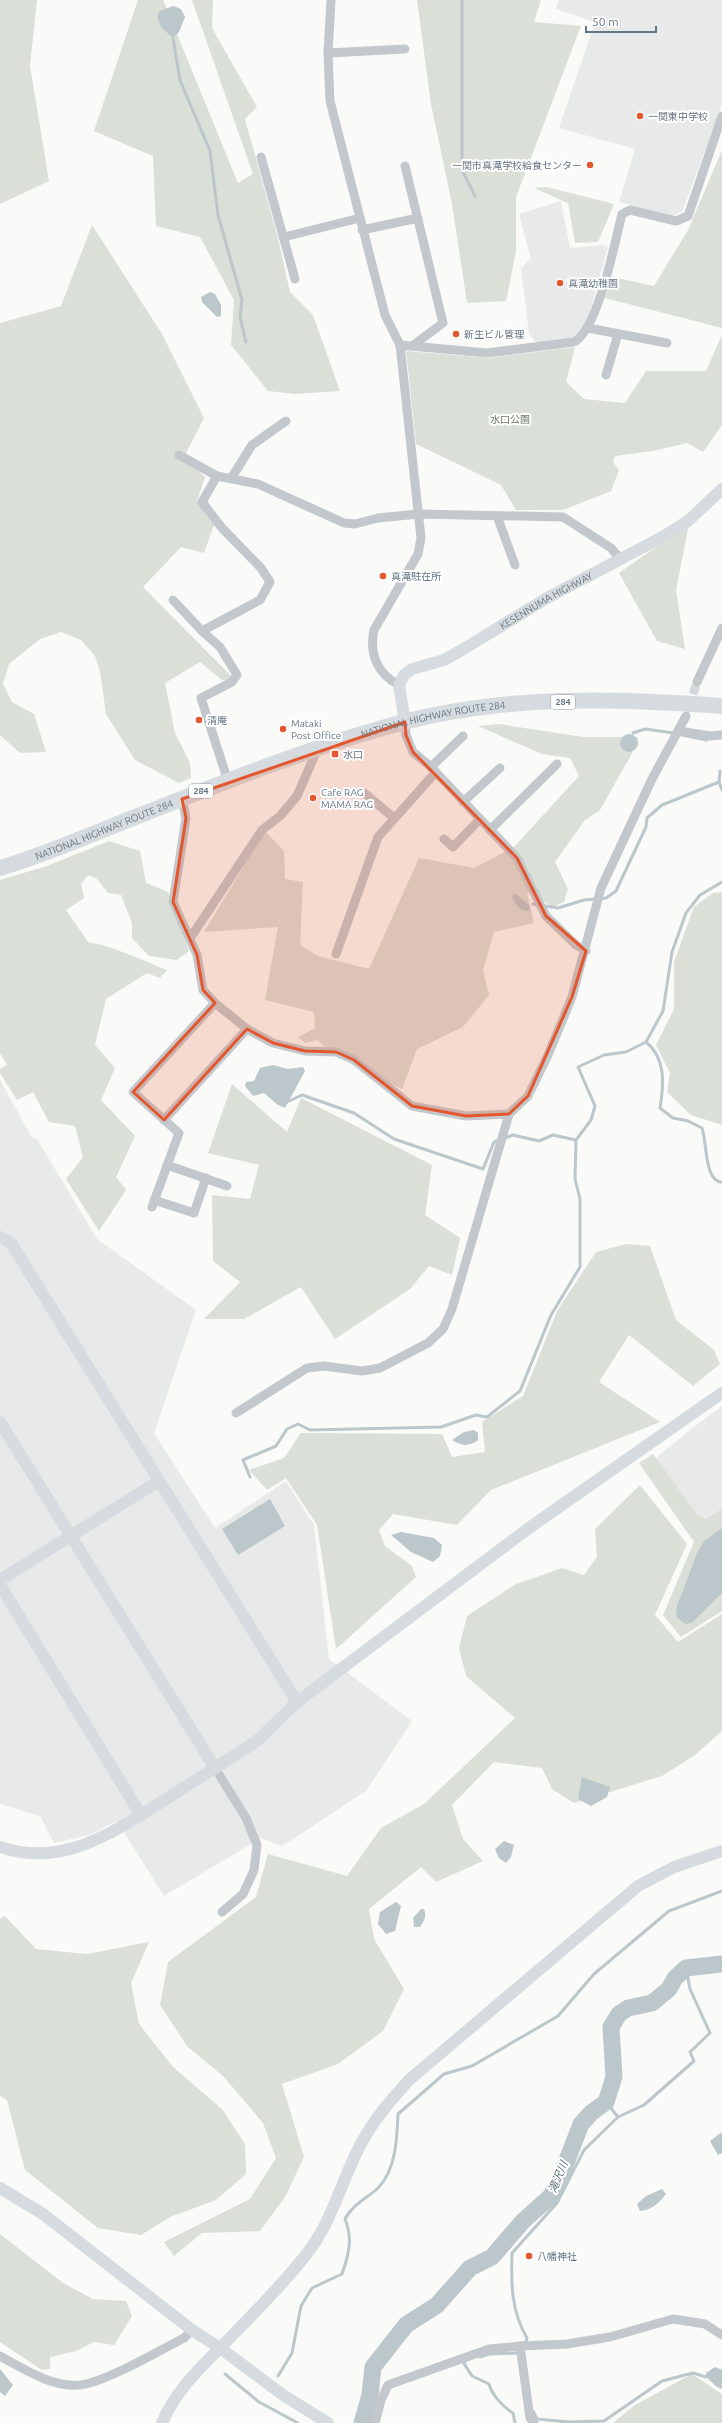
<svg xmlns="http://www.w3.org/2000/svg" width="722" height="2423" viewBox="0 0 722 2423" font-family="Ubuntu,'Noto Sans JP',sans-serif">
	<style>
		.built { fill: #e8e9e9 }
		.green { fill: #dadfd7 }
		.water { fill: #bbc7cb }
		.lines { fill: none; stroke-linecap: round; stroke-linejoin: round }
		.stream { stroke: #bbc7cb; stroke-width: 3 }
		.river { stroke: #bbc7cb; stroke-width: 17 }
		.street-tunnel { stroke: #d5d9db; stroke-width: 9; stroke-dasharray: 9 4.5; stroke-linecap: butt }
		.street { stroke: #c3c8cc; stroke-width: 9 }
		.secondary { stroke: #d6dbdf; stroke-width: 12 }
		.highway { stroke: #d6dbdf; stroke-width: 16 }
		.marked { fill: #e4572e; fill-opacity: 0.2; stroke: #e4572e; stroke-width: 3; stroke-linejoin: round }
		.poi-dot { fill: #e4572e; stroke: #fff; stroke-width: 1.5 }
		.labels { text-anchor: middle; stroke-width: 4; stroke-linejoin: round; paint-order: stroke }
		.shield { fill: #fff; stroke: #939fa8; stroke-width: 1 }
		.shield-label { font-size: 9px; font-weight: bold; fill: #657683 }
		.poi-label { font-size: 10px; fill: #657683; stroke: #fff; text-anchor: start }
		.park-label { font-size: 10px; fill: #687a64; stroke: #fff }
		.street-label { font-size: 10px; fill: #657683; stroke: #fff }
		.water-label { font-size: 11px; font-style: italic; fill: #60757c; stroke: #fff }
	</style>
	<rect width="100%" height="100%" fill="#fafaf8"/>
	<g class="built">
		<path d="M 559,0 L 722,0 L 722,104 L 683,210 L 673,216 L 619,202 L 635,149 L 559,128 L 595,22 L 556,9 Z"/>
		<path d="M 561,201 L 570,248 L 603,245 L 608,247 L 585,329 L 575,338 L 538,344 L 529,334 L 521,268 L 531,259 L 519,214 Z"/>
		<path d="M 0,1080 L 32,1138 L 37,1139 L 97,1239 L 196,1310 L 154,1433 L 215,1528 L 286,1481 L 314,1525 L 329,1659 L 412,1721 L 366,1791 L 282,1846 L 261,1838 L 164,1896 L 117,1821 L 89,1835 L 54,1843 L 40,1816 L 0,1804 Z"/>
		<path d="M 722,1406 L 722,1611 L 698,1543 L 645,1467 L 694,1427 Z"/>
	</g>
	<g class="green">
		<path d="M 0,0 L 37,0 L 30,66 L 49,181 L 0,204 Z"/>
		<path d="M 138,0 L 163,0 L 238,183 L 253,174 L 192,0 L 213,0 L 212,28 L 257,107 L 245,119 L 278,238 L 290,292 L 313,315 L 340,391 L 295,394 L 268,391 L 231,345 L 234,300 L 200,237 L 156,226 L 153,156 L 94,131 Z"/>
		<path d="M 417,0 L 541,0 L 534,22 L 581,26 L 516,197 L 516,252 L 506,301 L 467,303 L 452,204 L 431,104 Z"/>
		<path d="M 722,150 L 722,328 L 605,298 L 612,277 L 654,286 L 688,230 Z"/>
		<path d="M 546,187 L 614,204 L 598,242 L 575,243 L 568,203 L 534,188 Z"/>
		<path d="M 92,225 L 162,334 L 204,418 L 184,457 L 205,477 L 197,501 L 214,525 L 204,553 L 181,547 L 143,587 L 236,681 L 222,680 L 200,662 L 165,683 L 175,733 L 190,763 L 191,778 L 179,783 L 135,760 L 106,714 L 100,671 L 95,656 L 81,640 L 61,632 L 40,639 L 9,664 L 3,684 L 12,702 L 34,714 L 46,752 L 20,753 L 0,735 L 0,323 L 61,306 Z"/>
		<path d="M 722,335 L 722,425 L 703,452 L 687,443 L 653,451 L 615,456 L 613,462 L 619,470 L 611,491 L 563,510 L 516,510 L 501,485 L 416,444 L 406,351 L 488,358 L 575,347 L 566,382 L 584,399 L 625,403 L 646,371 L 706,371 Z"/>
		<path d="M 689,524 L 676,590 L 685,649 L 657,641 L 619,573 Z"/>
		<path d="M 499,724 L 583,737 L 638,737 L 631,755 L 600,810 L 585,820 L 555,862 L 568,889 L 564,902 L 553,907 L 527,892 L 534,923 L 494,932 L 483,970 L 489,995 L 463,1027 L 417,1049 L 402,1089 L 382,1080 L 353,1056 L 324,1047 L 318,1040 L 305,1043 L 298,1037 L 315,1028 L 314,1012 L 265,1000 L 278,927 L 204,932 L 265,831 L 284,851 L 285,879 L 303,882 L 300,945 L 318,956 L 369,969 L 419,858 L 474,868 L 514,847 L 579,776 L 570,758 L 542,754 L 478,726 Z"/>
		<path d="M 109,841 L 140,851 L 146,883 L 168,892 L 189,951 L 177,960 L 149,956 L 132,938 L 132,923 L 121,895 L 108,893 L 97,879 L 88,875 L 81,884 L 84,898 L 66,910 L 88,942 C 116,947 141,960 167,970 L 160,978 L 147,973 L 106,999 L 95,1045 L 115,1068 L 101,1100 L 135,1136 L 116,1177 L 126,1190 L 99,1231 L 66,1179 L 83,1157 L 75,1126 L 49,1122 L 33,1092 L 17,1100 L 0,1073 L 0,1069 L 7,1065 L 0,1053 L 0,880 L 47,866 Z"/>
		<path d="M 722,892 L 722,1125 L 691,1115 L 667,1092 L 670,1073 L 656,1045 L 674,1009 L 674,962 L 694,907 L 713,893 Z"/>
		<path d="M 232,1084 L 287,1132 L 301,1098 L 432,1165 L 425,1215 L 460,1238 L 452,1275 L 429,1266 L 410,1289 L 335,1339 L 301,1287 L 244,1319 L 204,1319 L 240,1282 L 213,1261 L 212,1195 L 250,1199 L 259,1165 L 208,1153 Z"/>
		<path d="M 626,1244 L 650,1246 L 676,1320 L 714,1350 L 720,1364 L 693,1386 L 629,1335 L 599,1382 L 660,1422 L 491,1490 L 457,1525 L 393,1514 L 379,1530 L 385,1546 L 412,1566 L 416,1577 L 336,1649 L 317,1525 L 286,1478 L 267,1490 L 249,1470 L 284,1458 L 301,1433 L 442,1434 L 452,1457 L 485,1452 L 482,1422 L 523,1396 L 557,1311 L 596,1252 Z"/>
		<path d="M 653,1454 L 698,1516 L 706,1519 L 722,1509 L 722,1611 L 681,1637 L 663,1615 L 694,1542 L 639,1463 Z"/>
		<path d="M 640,1485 L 687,1544 L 655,1615 L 678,1642 L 722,1614 L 722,1731 L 695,1755 L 662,1776 L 574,1803 L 552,1789 L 542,1768 L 494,1762 L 452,1805 L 463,1839 L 483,1861 L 436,1882 L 421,1867 L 369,1909 L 374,1939 L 404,1989 L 383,2031 L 338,2064 L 282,2084 L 304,2157 L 285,2197 L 260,2231 L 202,2233 L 174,2256 L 164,2242 L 250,2199 L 276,2158 L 263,2123 L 224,2077 L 187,2046 L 160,2005 L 168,1962 L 256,1897 L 268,1854 L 347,1876 L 381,1828 L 424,1804 L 515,1718 L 466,1676 L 459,1648 L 467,1616 L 514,1585 L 562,1568 L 584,1575 L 597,1557 L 595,1529 Z"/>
		<path d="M 5,1916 L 36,1949 L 87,1954 L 149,1942 L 131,1983 L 139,2024 L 173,2067 L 222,2109 L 245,2144 L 246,2174 L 216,2200 L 170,2217 L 141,2235 L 98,2228 L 25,2170 L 7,2100 L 0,2096 L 0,1919 Z"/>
		<path d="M 0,2234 L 63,2283 L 93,2299 L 126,2301 L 132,2316 L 114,2345 L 94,2342 L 76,2351 L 50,2357 L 50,2369 L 42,2370 L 0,2342 Z"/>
		<path d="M 692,2374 L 722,2394 L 722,2423 L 613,2423 L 635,2405 Z"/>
	</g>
	<g class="water">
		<path d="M 173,6 L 181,9 L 185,17 L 179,32 L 173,38 L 161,27 L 157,16 L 160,11 Z"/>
		<path d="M 210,292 L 215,294 L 221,305 L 221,316 L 217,317 L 202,302 L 201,297 Z"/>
		<circle cx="629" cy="743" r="9"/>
		<path d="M 515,893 L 529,905 L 530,910 C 520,913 516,904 512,897 Z"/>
		<path d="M 273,1065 L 288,1069 L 303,1067 L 305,1071 L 285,1108 L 278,1105 L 264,1093 L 253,1096 L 245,1086 L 246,1082 L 254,1081 L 260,1068 Z"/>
		<path d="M 474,1430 L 478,1433 L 478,1440 C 470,1447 460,1446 452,1440 L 464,1432 Z"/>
		<path d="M 270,1499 L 285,1526 L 238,1555 L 222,1529 Z"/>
		<path d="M 722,1528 L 722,1593 L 693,1622 L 686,1624 L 677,1618 L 676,1609 L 697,1553 L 704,1541 Z"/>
		<path d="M 401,1532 L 434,1538 L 442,1545 L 440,1556 L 433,1562 L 411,1552 L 391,1535 Z"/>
		<path d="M 582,1777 L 610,1787 L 607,1797 L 591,1806 L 578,1799 Z"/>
		<path d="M 504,1841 L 514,1845 L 511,1857 L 506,1863 L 499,1858 L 495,1849 Z"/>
		<path d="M 396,1902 L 401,1906 L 395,1931 L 386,1934 L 378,1924 L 380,1912 Z"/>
		<path d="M 421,1909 L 424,1909 C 427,1917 424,1921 420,1927 L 414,1927 L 413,1918 Z"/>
		<path d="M 722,2132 L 722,2153 L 718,2155 L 710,2141 Z"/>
		<path d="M 662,2189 L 666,2194 C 659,2203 652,2210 640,2211 L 637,2204 L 646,2196 Z"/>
		<path d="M 715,2367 L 722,2370 L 722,2389 L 717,2387 L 706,2377 L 706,2373 Z"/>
		<path d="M 0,2369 L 13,2385 L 5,2396 L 0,2392 Z"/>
	</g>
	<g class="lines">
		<g class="stream">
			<path d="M 462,0 L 462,170 L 475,196"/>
			<path d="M 173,38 L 180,80 L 210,151 L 218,215 L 242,300 L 240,317 L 246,342"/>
			<path d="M 633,733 L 645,729 L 674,733"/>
			<path d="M 682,735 L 707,740"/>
			<path d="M 720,771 L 719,782 L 722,790"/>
			<path d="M 533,904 L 558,908 L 584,900 L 606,898 L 616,891 L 646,827 L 647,818 L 662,805 L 719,782"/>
			<path d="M 646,1042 C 666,1058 664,1084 660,1108 L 673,1118 L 688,1121 L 702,1128 C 707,1140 704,1182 722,1182"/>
			<path d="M 287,1102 L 302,1095 L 354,1113 L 394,1139 L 483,1169 L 494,1142 L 513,1135 L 539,1141 L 553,1135 L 576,1140"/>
			<path d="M 250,1477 L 243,1460 L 276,1446 L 287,1429 L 298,1424 L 310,1430 L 441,1427 L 476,1415 L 487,1417 L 520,1391 L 551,1315 L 580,1267 L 580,1199 L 575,1179 L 576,1140 L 591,1120 L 595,1106 L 578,1067 L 604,1055 L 626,1052 L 646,1042 L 663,1011 L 672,952 L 686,913 L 700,895 L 722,882"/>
			<path d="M 606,2102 L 618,2117"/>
			<path d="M 525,2344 L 527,2338 C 511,2311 511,2283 512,2253 L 557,2203 L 584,2150 L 618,2117 L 644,2105 L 694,2061 L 690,2052 L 710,2033 L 690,1989 L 686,1968"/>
			<path d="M 480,2357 L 489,2354 L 519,2353"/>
			<path d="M 465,2362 L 463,2362 L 472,2376 L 489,2384 C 492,2395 503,2407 513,2413 L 515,2423"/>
			<path d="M 225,2374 L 259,2402 L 298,2423"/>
			<path d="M 278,2376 L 292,2353 L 301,2306 L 312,2288 L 342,2274 C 349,2254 353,2239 345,2219 C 353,2204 366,2199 378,2188 C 396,2170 397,2138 398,2114 L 444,2074 L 472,2066 L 558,2016 L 594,1974 L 669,1911 L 722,1891"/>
			<path d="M 533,2411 L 537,2419 L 569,2422 L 604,2421 L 662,2381 L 693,2373 L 706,2377"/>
		</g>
		<path class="river" d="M 362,2423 L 370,2395 L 373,2367 L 406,2325 L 437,2305 L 470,2268 L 492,2257 L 523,2221 L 551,2196 L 561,2176 L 581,2124 L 591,2113 L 606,2102 L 614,2077 L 611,2027 L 619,2014 L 628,2008 L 652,2003 L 669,1989 L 675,1978 L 686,1968 L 722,1964"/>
		<path class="street-tunnel" d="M 689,707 L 697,682"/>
		<g class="street">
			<path d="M 331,0 L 328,53 L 330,101 L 385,315 L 400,345"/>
			<path d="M 328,53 L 405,49"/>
			<path d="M 261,157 L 295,279"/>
			<path d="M 405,166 L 443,323 L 412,346"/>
			<path d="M 362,230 L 418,218"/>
			<path d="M 284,237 L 360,218"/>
			<path d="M 588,328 L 667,343"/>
			<path d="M 606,375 L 618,334"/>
			<path d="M 179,455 L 217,476 L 258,484 L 344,523 L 355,524 L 378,518 L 418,514 L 563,517 L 611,548 L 621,560"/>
			<path d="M 217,476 L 202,502 L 222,528 L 261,568 L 270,582 L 260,600 L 202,631 L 220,647 L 237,675 L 232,682 L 201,698 L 228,781"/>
			<path d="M 232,477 L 252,445 L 286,421"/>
			<path d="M 497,516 L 515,565"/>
			<path d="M 173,600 L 202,631"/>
			<path d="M 697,682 L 722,628"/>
			<path d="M 399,685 C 377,674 369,653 374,630 L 418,554 L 421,538 L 400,345 L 487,353 L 574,342 C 598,330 615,242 622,214 L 630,210 L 676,221 L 688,216 L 722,116"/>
			<path d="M 405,722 L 406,735 L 413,752 L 431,767 L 517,858 L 546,916 L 576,945 L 586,951"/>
			<path d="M 679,731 L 710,736 L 722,735"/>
			<path d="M 431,767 L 463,736"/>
			<path d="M 363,792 L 394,818"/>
			<path d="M 182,799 L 186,818 L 173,902 L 197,955 L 203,990 L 215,1003 L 247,1029 L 273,1043 L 305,1051 L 336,1052 L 354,1060 L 412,1106 L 466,1116 L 509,1114 L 528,1096 L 548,1055 L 572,997 L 601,888 L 652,779 L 686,716"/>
			<path d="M 463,802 L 500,768"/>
			<path d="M 490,830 L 557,764"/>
			<path d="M 444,839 L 453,847 L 480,819"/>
			<path d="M 191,937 L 262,830 L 280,816 L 297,796 L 317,750"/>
			<path d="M 336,954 L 378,837 L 435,773"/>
			<path d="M 164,1120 L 247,1029"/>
			<path d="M 167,1165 L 227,1186"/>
			<path d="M 154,1200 L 194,1213 L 206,1178"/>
			<path d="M 152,1207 L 179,1133 L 133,1092 L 215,1003"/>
			<path d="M 236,1413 L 307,1368 L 324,1366 L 362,1371 L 380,1368 L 428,1343 L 443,1329 L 452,1309 L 509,1114"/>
			<path d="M 215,1768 L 246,1818 L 257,1845 L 254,1870 L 243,1894 L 222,1912"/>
			<path d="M 520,2346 L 567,2344 L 610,2337 L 673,2319 L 705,2324 L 722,2335"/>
			<path d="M 0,2356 C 23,2369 58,2391 86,2384 C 114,2377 157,2352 184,2338 L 192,2330"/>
			<path d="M 375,2423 L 381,2400 L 388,2385 L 489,2349 L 520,2346 L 530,2418 L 534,2423"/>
		</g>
		<g class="secondary">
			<path id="s1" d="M 405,722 L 399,685 L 404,675 L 412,669 L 444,660 L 462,650 L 547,598 L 664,536 L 688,521 L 722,489"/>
			<path d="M 0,1237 L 11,1243 L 297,1702 L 257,1741 L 141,1815 L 0,1585"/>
			<path d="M 0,1422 L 215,1768"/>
			<path d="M 0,1580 L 159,1481"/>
			<path d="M 297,1702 L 529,1528 L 722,1393"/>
			<path d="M 0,1847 C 52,1865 98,1842 141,1815"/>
			<path d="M 0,2188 L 43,2214 L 192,2330 L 220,2348 L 283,2395 L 328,2423"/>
			<path d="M 162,2423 C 175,2392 197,2371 221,2347 C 250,2317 280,2288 305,2256 C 333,2222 341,2180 362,2142 C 375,2118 391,2100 409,2080 L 638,1886 L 674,1867 L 722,1851"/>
		</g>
		<path class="highway" id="s2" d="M 0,868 C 47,854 92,834 138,816 C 225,782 313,746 404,722 C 506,695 617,698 722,706"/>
	</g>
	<path class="marked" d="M 405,722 L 406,735 L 413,752 L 517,858 L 546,916 L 586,951 L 572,997 L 528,1096 L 509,1114 L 466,1116 L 412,1106 L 354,1060 L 336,1052 L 305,1051 L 273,1043 L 247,1029 L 164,1120 L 133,1092 L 215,1003 L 203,990 L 197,955 L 173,902 L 186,818 L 182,799 Z"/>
	<g class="poi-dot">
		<circle cx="640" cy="116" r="4"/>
		<circle cx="590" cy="165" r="4"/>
		<circle cx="560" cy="283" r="4"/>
		<circle cx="456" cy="334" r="4"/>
		<circle cx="383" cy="576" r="4"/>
		<circle cx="199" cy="720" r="4"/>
		<circle cx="283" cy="729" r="4"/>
		<rect x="331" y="750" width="8" height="8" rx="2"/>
		<circle cx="313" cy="798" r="4"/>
		<circle cx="529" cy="2256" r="4"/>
	</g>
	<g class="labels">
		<g class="shield">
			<rect x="551" y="695" width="24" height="14" rx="3"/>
			<rect x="189" y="784" width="24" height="14" rx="3"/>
		</g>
		<g class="shield-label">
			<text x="563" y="705">284</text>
			<text x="201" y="794">284</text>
		</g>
		<g class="poi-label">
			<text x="648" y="120">一関東中学校</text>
			<text x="582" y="169" text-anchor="end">一関市真滝学校給食センター</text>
			<text x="568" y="287">真滝幼稚園</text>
			<text x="464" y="338">新生ビル管理</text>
			<text x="391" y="580">真滝駐在所</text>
			<text x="207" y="724">清庵</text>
			<text x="291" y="727">Mataki<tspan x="291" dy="12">Post Office</tspan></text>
			<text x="343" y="758">水口</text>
			<text x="321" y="796">Cafe RAG<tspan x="321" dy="12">MAMA RAG</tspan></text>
			<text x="537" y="2260">八幡神社</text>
		</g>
		<g class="park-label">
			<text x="510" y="423">水口公園</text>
		</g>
		<g class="street-label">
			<text dy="4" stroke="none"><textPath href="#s1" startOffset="210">KESENNUMA HIGHWAY</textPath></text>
			<text dy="4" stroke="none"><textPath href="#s2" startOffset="459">NATIONAL HIGHWAY ROUTE 284</textPath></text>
			<text dy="4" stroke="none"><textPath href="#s2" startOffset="111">NATIONAL HIGHWAY ROUTE 284</textPath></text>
		</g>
		<g class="water-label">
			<text transform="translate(558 2177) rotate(-67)" y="4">滝沢川</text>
		</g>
	</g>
	<path d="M586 26v6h70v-6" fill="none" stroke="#657683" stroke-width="2"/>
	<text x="592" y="26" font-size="12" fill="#657683" stroke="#ffffff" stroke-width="3" paint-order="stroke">50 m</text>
</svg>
